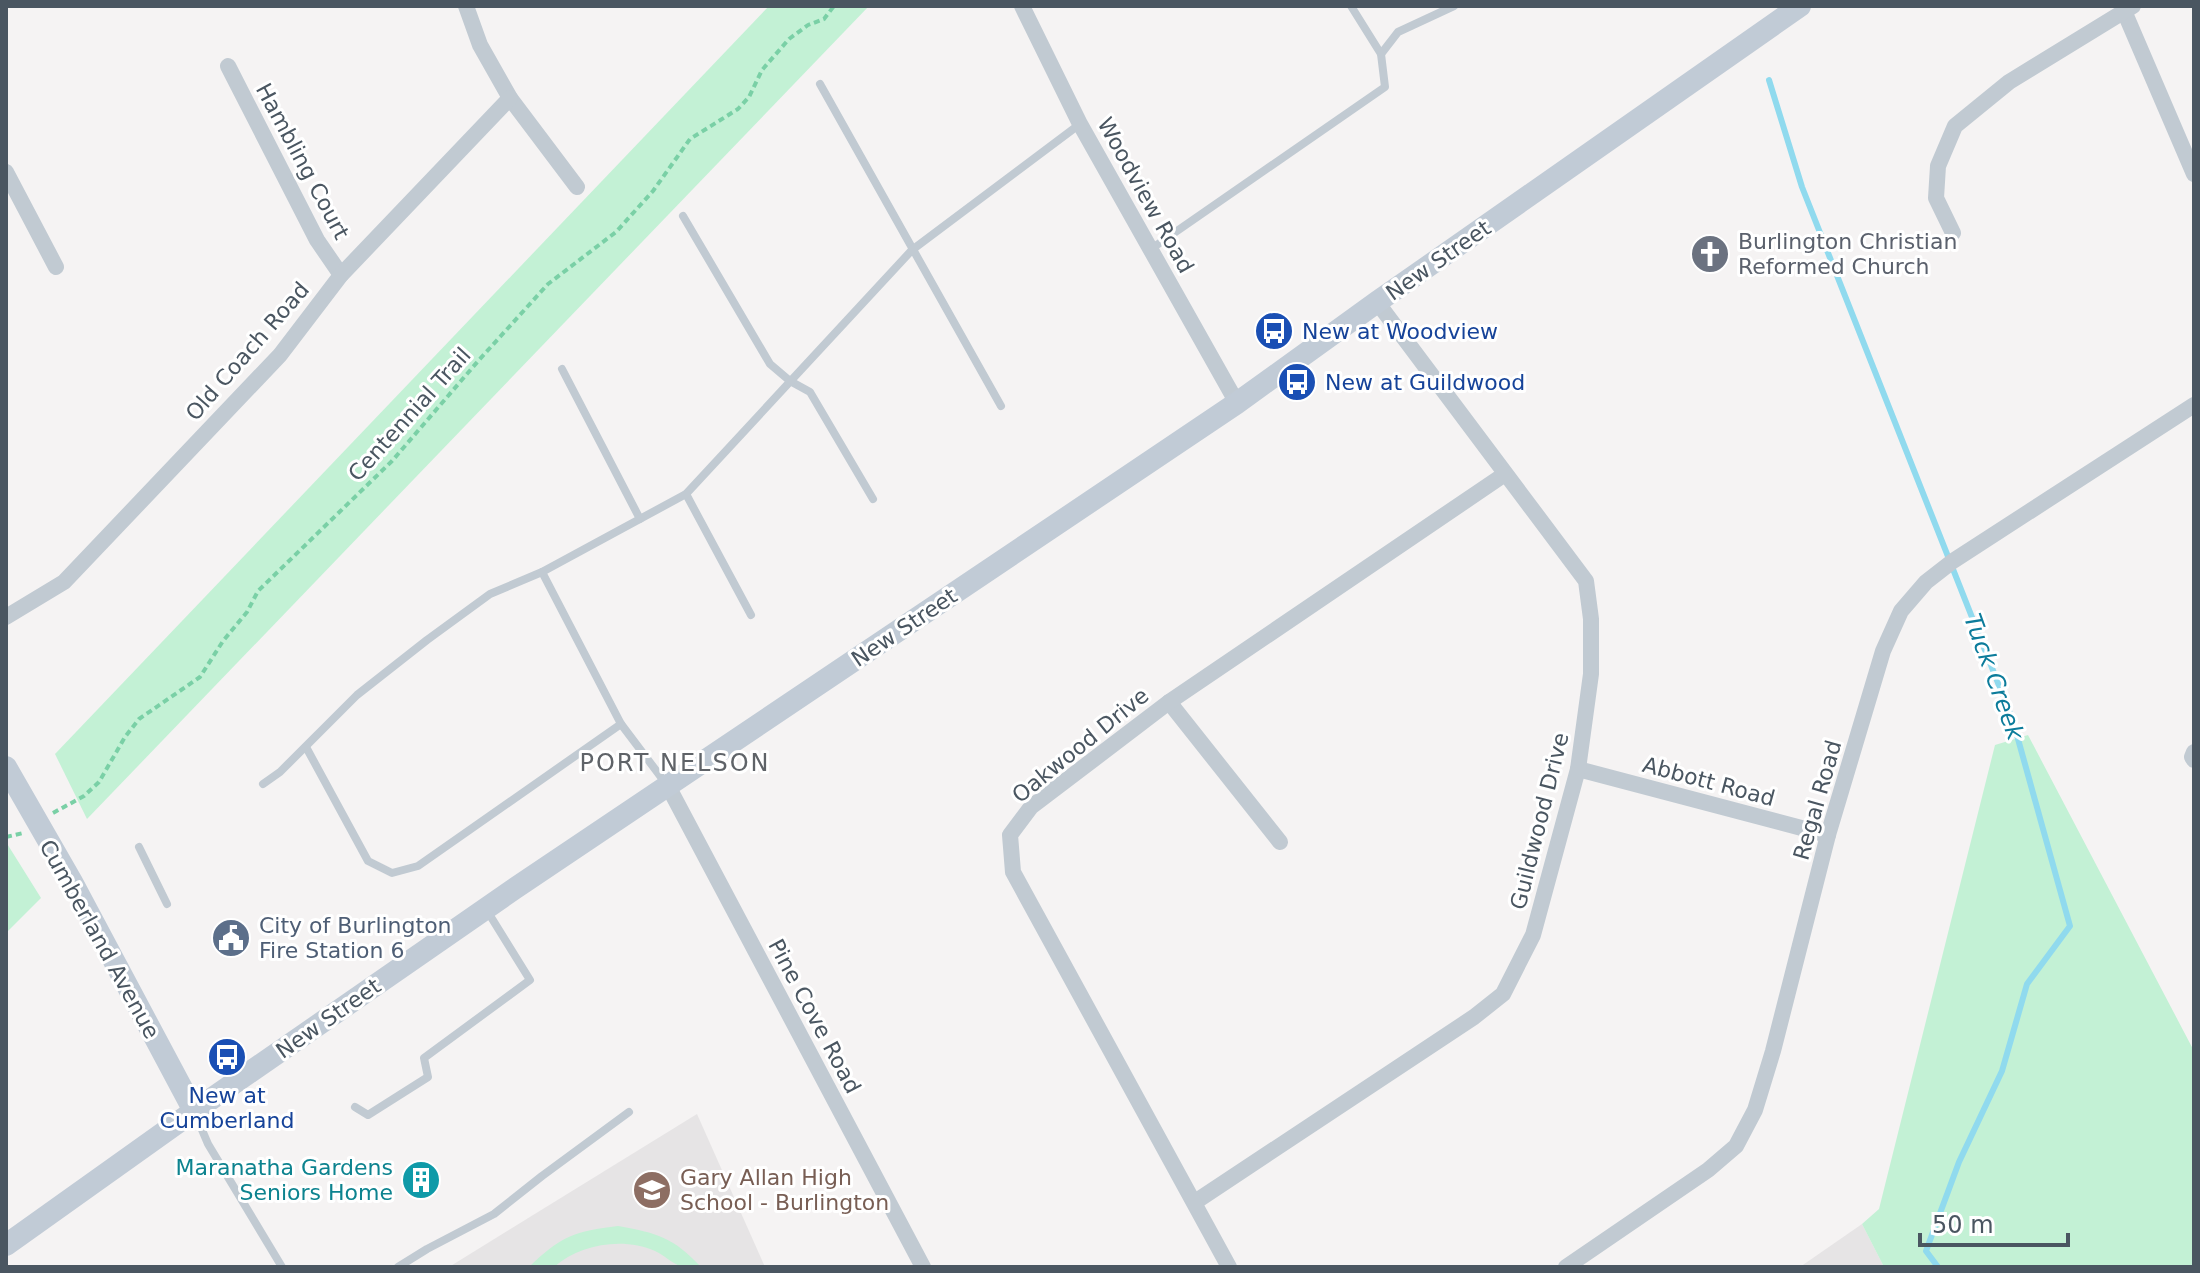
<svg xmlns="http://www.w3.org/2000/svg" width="2200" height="1273" viewBox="0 0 2200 1273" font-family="'DejaVu Sans',sans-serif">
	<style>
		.education { fill: #e6e4e5 }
		.green { fill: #c3f1d5 }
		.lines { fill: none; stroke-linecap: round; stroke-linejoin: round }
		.stream { stroke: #90daee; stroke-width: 6 }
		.path { stroke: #7ad0a6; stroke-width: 4; stroke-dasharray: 6 4; stroke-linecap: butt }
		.lane { stroke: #c1cad2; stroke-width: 8 }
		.street { stroke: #c1cad2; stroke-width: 16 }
		.secondary { stroke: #c1cbd6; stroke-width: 22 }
		.labels { text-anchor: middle; stroke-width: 6; stroke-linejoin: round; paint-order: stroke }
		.street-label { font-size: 22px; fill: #4a5661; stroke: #fff }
		.worship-label { font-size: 22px; fill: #5b616d; stroke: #fff; text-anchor: start }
		.transit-label { font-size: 22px; fill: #164399; stroke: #fff; text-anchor: start }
		.service-label { font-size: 22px; fill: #4e5e75; stroke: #fff; text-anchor: start }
		.culture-label { font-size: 22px; fill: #0d838f; stroke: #fff; text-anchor: end }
		.education-label { font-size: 22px; fill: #785e54; stroke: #fff; text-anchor: start }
		.water-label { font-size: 24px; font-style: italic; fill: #0c7c9b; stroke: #fff }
		.neighbourhood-label { font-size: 24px; letter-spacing: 2px; fill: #5f6368; stroke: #fff }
	</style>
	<rect width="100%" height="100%" fill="#f5f3f3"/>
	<g class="education">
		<path d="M 697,1114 L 765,1267 L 449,1267 Z"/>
		<path d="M 1862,1224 L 1884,1267 L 1800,1267 Z"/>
	</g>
	<g class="green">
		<path d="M 769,6 L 869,6 L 87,819 L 55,754 Z"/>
		<path d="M 2028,735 L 2194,1051 L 2194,1267 L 1884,1267 L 1862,1224 L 1879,1209 L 1995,745 Z"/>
		<path d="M 6,842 L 41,898 L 6,933 Z"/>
		<path d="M 618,1226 C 657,1233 673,1237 701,1267 C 696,1267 688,1268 682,1267 C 673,1264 664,1255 655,1251 C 623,1237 580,1244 554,1267 L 529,1267 C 561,1236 575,1231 618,1226 Z"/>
	</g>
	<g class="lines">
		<path class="stream" d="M 1769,80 L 1802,187 L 2013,721 L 2070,926 L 2027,984 L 2002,1071 L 1959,1162 L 1926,1251 L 1938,1267"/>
		<g class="path">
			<path d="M 53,813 L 84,796 L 99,782 L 125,737 L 139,719 L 200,677 L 223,641 L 247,612 L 258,591 L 392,461 L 479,360 L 548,284 L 616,232 L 653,191 L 690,139 L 738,109 L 749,97 L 762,70 L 789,39 L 808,25 L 824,19 L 834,6"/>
			<path d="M 6,837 L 23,833"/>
		</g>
		<g class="lane">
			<path d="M 1351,6 L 1381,54"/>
			<path d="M 820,84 L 1001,406"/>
			<path d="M 683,216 L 770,364 L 790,381 L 810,392 L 873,499"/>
			<path d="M 1151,249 L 1385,87 L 1381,54 L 1398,32 L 1454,6"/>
			<path d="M 562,369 L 640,519"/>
			<path d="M 686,494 L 751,615"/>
			<path d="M 542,572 L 621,724 L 667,785"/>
			<path d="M 306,747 L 368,861 L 392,873 L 418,866 L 621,724"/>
			<path d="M 263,784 L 280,772 L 357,695 L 427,640 L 490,594 L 542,572 L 686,494 L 912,250 L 1080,124"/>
			<path d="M 139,847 L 167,904"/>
			<path d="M 355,1107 L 368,1115 L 428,1077 L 424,1058 L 530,980 L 486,909"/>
			<path d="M 194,1111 L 208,1144 L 282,1267"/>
			<path d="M 398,1267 L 427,1249 L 494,1214 L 542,1176 L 629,1112"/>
		</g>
		<g class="street">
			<path d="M 466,6 L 480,45 L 510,98 L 577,187"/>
			<path d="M 1022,6 L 1080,124 L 1237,403"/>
			<path d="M 2124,11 L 2194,174"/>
			<path d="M 228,66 L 317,240 L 341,275"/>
			<path d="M 6,172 L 56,267"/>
			<path d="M 1953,233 L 1936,198 L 1938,166 L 1955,126 L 2009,82 L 2133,6"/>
			<path d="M 6,617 L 64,582 L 280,355 L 341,275 L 510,98"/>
			<path d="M 1169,702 L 1280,842"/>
			<path d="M 2194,752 L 2192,757 L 2194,760"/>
			<path d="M 1578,769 L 1828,835"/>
			<path d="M 668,786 L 923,1267"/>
			<path d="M 1195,1202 L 1474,1017 L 1503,994 L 1533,935 L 1578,769 L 1591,674 L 1591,619 L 1586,581 L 1377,302"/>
			<path d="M 1229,1267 L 1013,872 L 1010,835 L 1031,807 L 1169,702 L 1505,474"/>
			<path d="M 1566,1267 L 1708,1170 L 1736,1146 L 1755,1110 L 1773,1051 L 1828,835 L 1883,651 L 1901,611 L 1926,582 L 1953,561 L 2194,405"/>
		</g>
		<g class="secondary">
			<path d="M 6,767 L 72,882 L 194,1111"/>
			<path d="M 6,1245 L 194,1111 L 514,889 L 1237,403 L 1377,302 L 1800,6"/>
		</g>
	</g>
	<defs>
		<g id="church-disc" transform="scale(2)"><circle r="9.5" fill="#6b7280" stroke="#fff"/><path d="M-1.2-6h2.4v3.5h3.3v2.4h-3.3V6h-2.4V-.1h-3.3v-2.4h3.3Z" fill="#fff"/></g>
		<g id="bus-disc" transform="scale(2)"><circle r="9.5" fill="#1a4fb4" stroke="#fff"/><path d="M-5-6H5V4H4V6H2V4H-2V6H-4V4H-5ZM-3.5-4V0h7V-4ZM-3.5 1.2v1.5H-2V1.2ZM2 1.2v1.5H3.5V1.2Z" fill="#fff"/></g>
		<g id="civic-disc" transform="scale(2)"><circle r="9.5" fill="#5c6f8a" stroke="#fff"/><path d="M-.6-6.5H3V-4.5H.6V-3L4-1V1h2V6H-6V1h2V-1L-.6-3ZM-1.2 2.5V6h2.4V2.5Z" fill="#fff"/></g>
		<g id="building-disc" transform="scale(2)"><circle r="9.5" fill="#0f9aa8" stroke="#fff"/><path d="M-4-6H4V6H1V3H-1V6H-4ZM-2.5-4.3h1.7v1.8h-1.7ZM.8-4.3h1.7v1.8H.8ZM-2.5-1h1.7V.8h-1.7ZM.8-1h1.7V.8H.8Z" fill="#fff"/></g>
		<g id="school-disc" transform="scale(2)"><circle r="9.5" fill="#8d6e63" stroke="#fff"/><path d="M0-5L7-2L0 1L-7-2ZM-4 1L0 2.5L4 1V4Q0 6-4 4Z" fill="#fff"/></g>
	</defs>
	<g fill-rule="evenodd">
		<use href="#church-disc" x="1710" y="254"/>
		<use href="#bus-disc" x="1274" y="331"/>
		<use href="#bus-disc" x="1297" y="382"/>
		<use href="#civic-disc" x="231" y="938"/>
		<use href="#bus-disc" x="227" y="1057"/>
		<use href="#building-disc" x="421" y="1180"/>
		<use href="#school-disc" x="652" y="1190"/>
	</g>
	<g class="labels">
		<g class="street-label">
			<text transform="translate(303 161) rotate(62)" y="8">Hambling Court</text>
			<text transform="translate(1146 195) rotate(61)" y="8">Woodview Road</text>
			<text transform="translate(1438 260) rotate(-35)" y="8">New Street</text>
			<text transform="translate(247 351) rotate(-49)" y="8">Old Coach Road</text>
			<text transform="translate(409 414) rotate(-48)" y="8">Centennial Trail</text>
			<text transform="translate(904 627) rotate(-34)" y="8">New Street</text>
			<text transform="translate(1080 745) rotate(-39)" y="8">Oakwood Drive</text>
			<text transform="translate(1709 781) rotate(15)" y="8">Abbott Road</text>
			<text transform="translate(1817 800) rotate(-74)" y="8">Regal Road</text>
			<text transform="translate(1539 821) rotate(-76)" y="8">Guildwood Drive</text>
			<text transform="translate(100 939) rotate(61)" y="8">Cumberland Avenue</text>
			<text transform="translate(815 1016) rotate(62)" y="8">Pine Cove Road</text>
			<text transform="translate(328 1018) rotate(-35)" y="8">New Street</text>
		</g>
		<g class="worship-label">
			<text x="1738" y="249">Burlington Christian<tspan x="1738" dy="25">Reformed Church</tspan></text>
		</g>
		<g class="transit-label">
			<text x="1302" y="339">New at Woodview</text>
			<text x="1325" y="390">New at Guildwood</text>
			<text x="227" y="1103" text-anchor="middle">New at<tspan x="227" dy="25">Cumberland</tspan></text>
		</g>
		<g class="service-label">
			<text x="259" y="933">City of Burlington<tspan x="259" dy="25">Fire Station 6</tspan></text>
		</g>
		<g class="culture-label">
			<text x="393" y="1175">Maranatha Gardens<tspan x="393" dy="25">Seniors Home</tspan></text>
		</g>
		<g class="education-label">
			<text x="680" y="1185">Gary Allan High<tspan x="680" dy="25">School - Burlington</tspan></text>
		</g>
		<g class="water-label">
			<text transform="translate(1994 677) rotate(70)" y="8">Tuck Creek</text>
		</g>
		<g class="neighbourhood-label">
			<text x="675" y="771">PORT NELSON</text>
		</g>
	</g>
	<rect width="2200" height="1273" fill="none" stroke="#4a5661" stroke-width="16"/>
	<path d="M1920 1233v12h148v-12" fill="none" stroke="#4a5661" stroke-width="4"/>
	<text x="1932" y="1233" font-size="24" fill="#4a5661" stroke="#ffffff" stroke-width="6" paint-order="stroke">50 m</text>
</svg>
